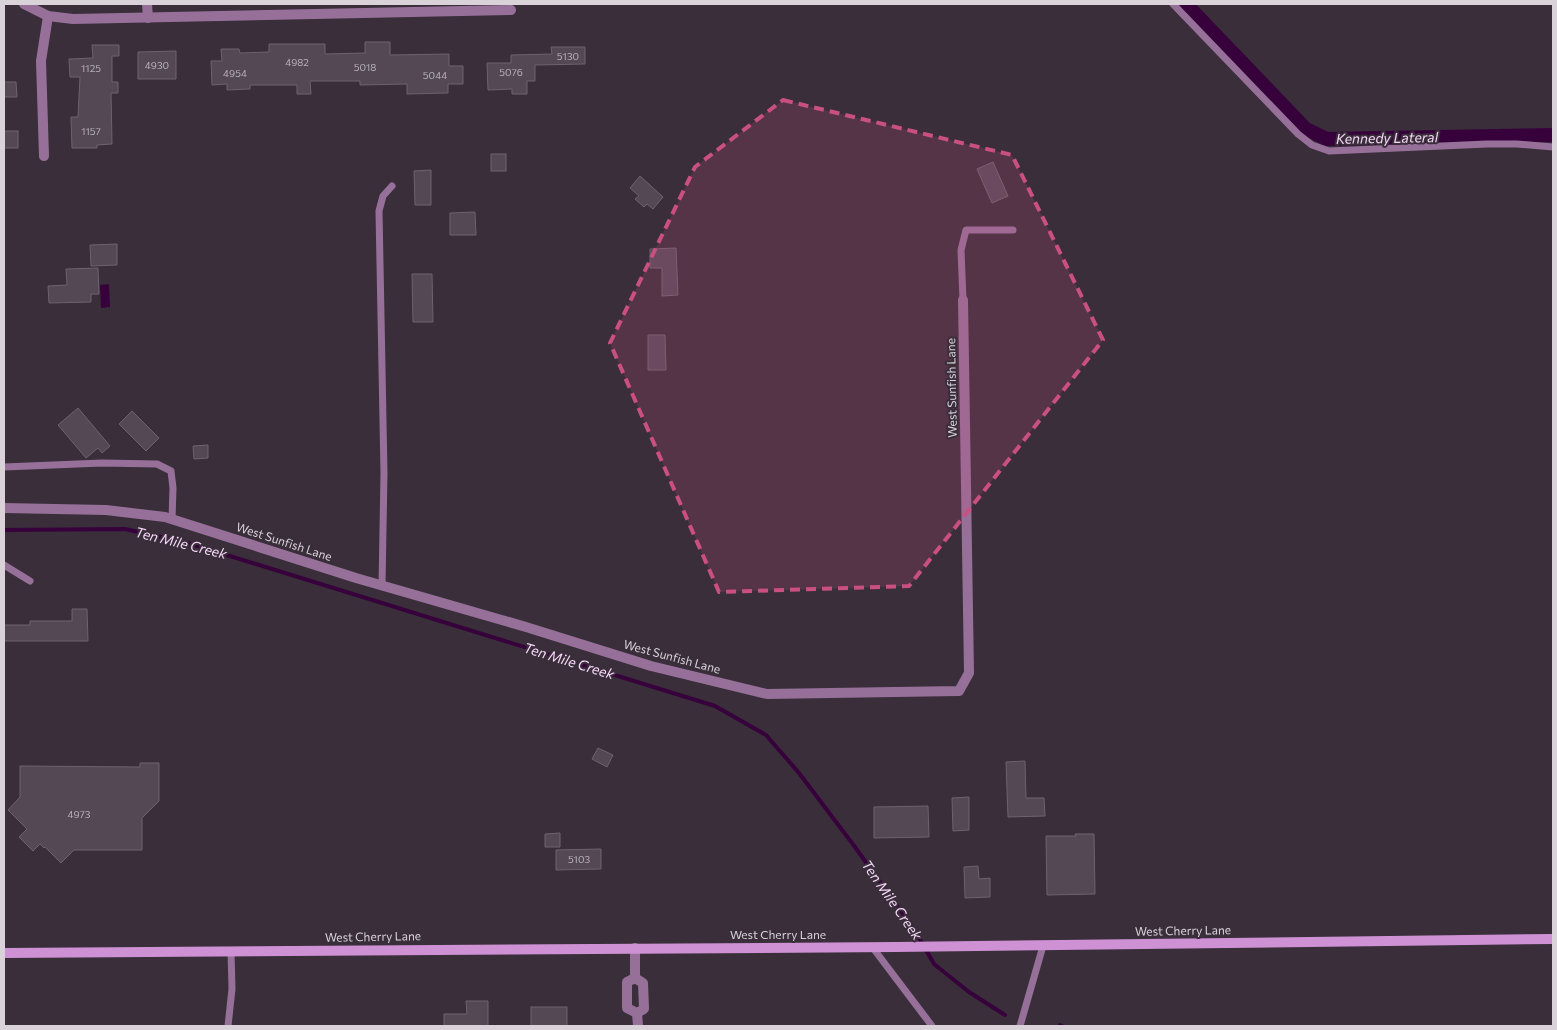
<svg xmlns="http://www.w3.org/2000/svg" width="1557" height="1030" viewBox="0 0 1557 1030" font-family="Commissioner,sans-serif">
	<style>
		.water { fill: #37023c }
		.lines { fill: none; stroke-linecap: round; stroke-linejoin: round }
		.stream { stroke: #37023c; stroke-width: 4 }
		.canal { stroke: #37023c; stroke-width: 14 }
		.building { fill: #544855; stroke: #6e626f }
		.lane { stroke: #967099; stroke-width: 7 }
		.street { stroke: #967099; stroke-width: 10 }
		.secondary { stroke: #ce91d4; stroke-width: 10 }
		.marked { fill: #c95081; fill-opacity: 0.2; stroke: #c95081; stroke-width: 4; stroke-dasharray: 10 6; stroke-linejoin: round }
		.labels { text-anchor: middle; stroke-width: 4; stroke-linejoin: round; paint-order: stroke }
		.number-label { font-size: 10px; fill: #b8b0b8 }
		.street-label { font-size: 12px; fill: #d9d2d9; stroke: #392e3a }
		.water-label { font-size: 14px; font-style: italic; fill: #f7d8fa; stroke: #392e3a }
	</style>
	<rect width="100%" height="100%" fill="#392e3a"/>
	<path class="water" d="M 109,284 L 110,307 L 101,308 L 100,285 Z"/>
	<g class="lines">
		<g class="stream">
			<path d="M 4,530 L 125,529 L 188,543 L 715,706 L 766,735 L 799,773 L 855,847 L 914,929 L 934,964 L 969,992 L 1005,1015"/>
			<path d="M 1060,1025 L 1062,1026"/>
		</g>
		<path class="canal" d="M 1186,4 L 1306,129 L 1327,139 L 1553,135"/>
	</g>
	<g class="building">
		<path d="M 365,42 L 390,42 L 390,55 L 449,54 L 449,66 L 463,66 L 463,84 L 448,84 L 448,93 L 407,94 L 407,84 L 360,85 L 360,81 L 310,81 L 311,94 L 297,94 L 297,85 L 250,85 L 250,89 L 227,90 L 227,84 L 212,85 L 211,61 L 222,61 L 221,49 L 239,49 L 240,53 L 269,52 L 269,44 L 325,44 L 325,54 L 365,53 Z"/>
		<path d="M 92,45 L 119,45 L 119,56 L 112,56 L 112,82 L 118,82 L 118,93 L 111,93 L 112,144 L 97,145 L 97,148 L 72,148 L 71,117 L 78,117 L 80,77 L 70,77 L 69,59 L 93,58 Z"/>
		<path d="M 551,47 L 585,47 L 585,64 L 535,65 L 535,81 L 527,81 L 527,94 L 512,94 L 512,89 L 488,90 L 487,63 L 511,63 L 511,55 L 552,54 Z"/>
		<path d="M 176,51 L 176,79 L 138,79 L 138,52 Z"/>
		<path d="M 4,82 L 16,82 L 17,97 L 4,97 Z"/>
		<rect x="4" y="131" width="14" height="17"/>
		<rect x="491" y="154" width="15" height="17"/>
		<path d="M 993,162 L 1008,196 L 992,203 L 977,169 Z"/>
		<path d="M 431,170 L 431,205 L 415,205 L 414,171 Z"/>
		<path d="M 640,176 L 663,197 L 653,209 L 647,204 L 644,207 L 635,199 L 639,196 L 630,188 Z"/>
		<path d="M 475,212 L 476,235 L 450,235 L 450,213 Z"/>
		<path d="M 117,244 L 117,265 L 91,266 L 90,245 Z"/>
		<path d="M 676,248 L 678,295 L 662,296 L 662,268 L 650,268 L 650,249 Z"/>
		<path d="M 98,268 L 99,294 L 91,294 L 91,302 L 49,303 L 48,286 L 67,285 L 66,269 Z"/>
		<path d="M 412,274 L 432,274 L 433,322 L 413,322 Z"/>
		<path d="M 648,335 L 665,335 L 666,370 L 648,370 Z"/>
		<path d="M 78,408 L 110,446 L 102,453 L 98,448 L 86,458 L 58,425 Z"/>
		<path d="M 132,411 L 159,438 L 146,451 L 119,424 Z"/>
		<path d="M 208,445 L 208,458 L 194,459 L 193,446 Z"/>
		<path d="M 72,609 L 87,609 L 88,641 L 4,641 L 4,625 L 30,625 L 30,621 L 72,621 Z"/>
		<path d="M 598,748 L 613,755 L 607,767 L 592,759 Z"/>
		<path d="M 1025,761 L 1026,798 L 1044,798 L 1045,816 L 1008,817 L 1006,762 Z"/>
		<path d="M 140,763 L 159,763 L 159,801 L 142,818 L 142,850 L 74,850 L 61,863 L 45,847 L 44,848 L 40,844 L 33,851 L 19,837 L 27,829 L 8,810 L 20,797 L 20,766 L 140,767 Z"/>
		<path d="M 969,797 L 969,830 L 953,831 L 952,798 Z"/>
		<path d="M 928,806 L 929,837 L 874,838 L 874,807 Z"/>
		<path d="M 560,833 L 560,847 L 545,847 L 545,834 Z"/>
		<path d="M 1075,834 L 1094,834 L 1095,894 L 1047,895 L 1046,836 L 1076,836 Z"/>
		<path d="M 601,849 L 601,869 L 556,870 L 556,850 Z"/>
		<path d="M 978,866 L 979,879 L 990,878 L 990,897 L 965,898 L 964,867 Z"/>
		<path d="M 466,1001 L 488,1001 L 488,1026 L 444,1026 L 444,1014 L 467,1014 Z"/>
		<rect x="531" y="1007" width="36" height="19"/>
	</g>
	<g class="lines">
		<g class="lane">
			<path d="M 1173,4 L 1298,134 L 1312,145 L 1329,151 L 1487,144 L 1517,144 L 1553,147"/>
			<path d="M 963,300 L 961,250 L 966,230 L 1013,230"/>
			<path d="M 4,467 L 102,463 L 157,464 L 171,471 L 173,488 L 172,520"/>
			<path d="M 4,565 L 30,581"/>
			<path d="M 382,586 L 384,473 L 379,211 L 383,196 L 392,186"/>
			<path d="M 873,948 L 932,1026"/>
			<path d="M 228,1026 L 232,989 L 231,951"/>
			<path d="M 1020,1026 L 1043,946"/>
		</g>
		<g class="street">
			<path d="M 24,4 L 48,16 L 73,19 L 511,10"/>
			<path d="M 147,4 L 148,18"/>
			<path d="M 44,156 L 41,61 L 48,16"/>
			<path d="M 4,508 L 106,510 L 165,517 L 356,578 L 526,627 L 651,666 L 767,694 L 959,691 L 969,673 L 963,300"/>
			<path d="M 635,948 L 635,978"/>
			<path d="M 635,978 L 643,983 L 644,1009 L 637,1013 L 627,1008 L 627,982 Z"/>
			<path d="M 637,1013 L 638,1026"/>
		</g>
		<path class="secondary" d="M 4,953 L 895,947 L 1553,939"/>
	</g>
	<path class="marked" d="M 783,100 L 1012,155 L 1103,340 L 909,586 L 719,592 L 610,343 L 695,167 Z"/>
	<g class="labels">
		<g class="number-label">
			<text x="568" y="60">5130</text>
			<text x="297" y="66">4982</text>
			<text x="157" y="69">4930</text>
			<text x="365" y="71">5018</text>
			<text x="91" y="72">1125</text>
			<text x="511" y="76">5076</text>
			<text x="235" y="77">4954</text>
			<text x="435" y="79">5044</text>
			<text x="91" y="135">1157</text>
			<text x="79" y="818">4973</text>
			<text x="579" y="863">5103</text>
		</g>
		<g class="street-label">
			<text transform="translate(952 388) rotate(-91)" y="4">West Sunfish Lane</text>
			<text transform="translate(284 542) rotate(18)" y="4">West Sunfish Lane</text>
			<text transform="translate(672 657) rotate(15)" y="4">West Sunfish Lane</text>
			<text transform="translate(1183 931) rotate(-1)" y="4">West Cherry Lane</text>
			<text x="778" y="939">West Cherry Lane</text>
			<text transform="translate(373 937) rotate(-1)" y="4">West Cherry Lane</text>
		</g>
		<g class="water-label">
			<text transform="translate(1387 138) rotate(-1)" y="5">Kennedy Lateral</text>
			<text transform="translate(181 543) rotate(14)" y="5">Ten Mile Creek</text>
			<text transform="translate(569 661) rotate(17)" y="5">Ten Mile Creek</text>
			<text transform="translate(892 900) rotate(55)" y="5">Ten Mile Creek</text>
		</g>
	</g>
	<rect width="1557" height="1030" fill="none" stroke="#d9d2d9" stroke-width="10"/>
</svg>
